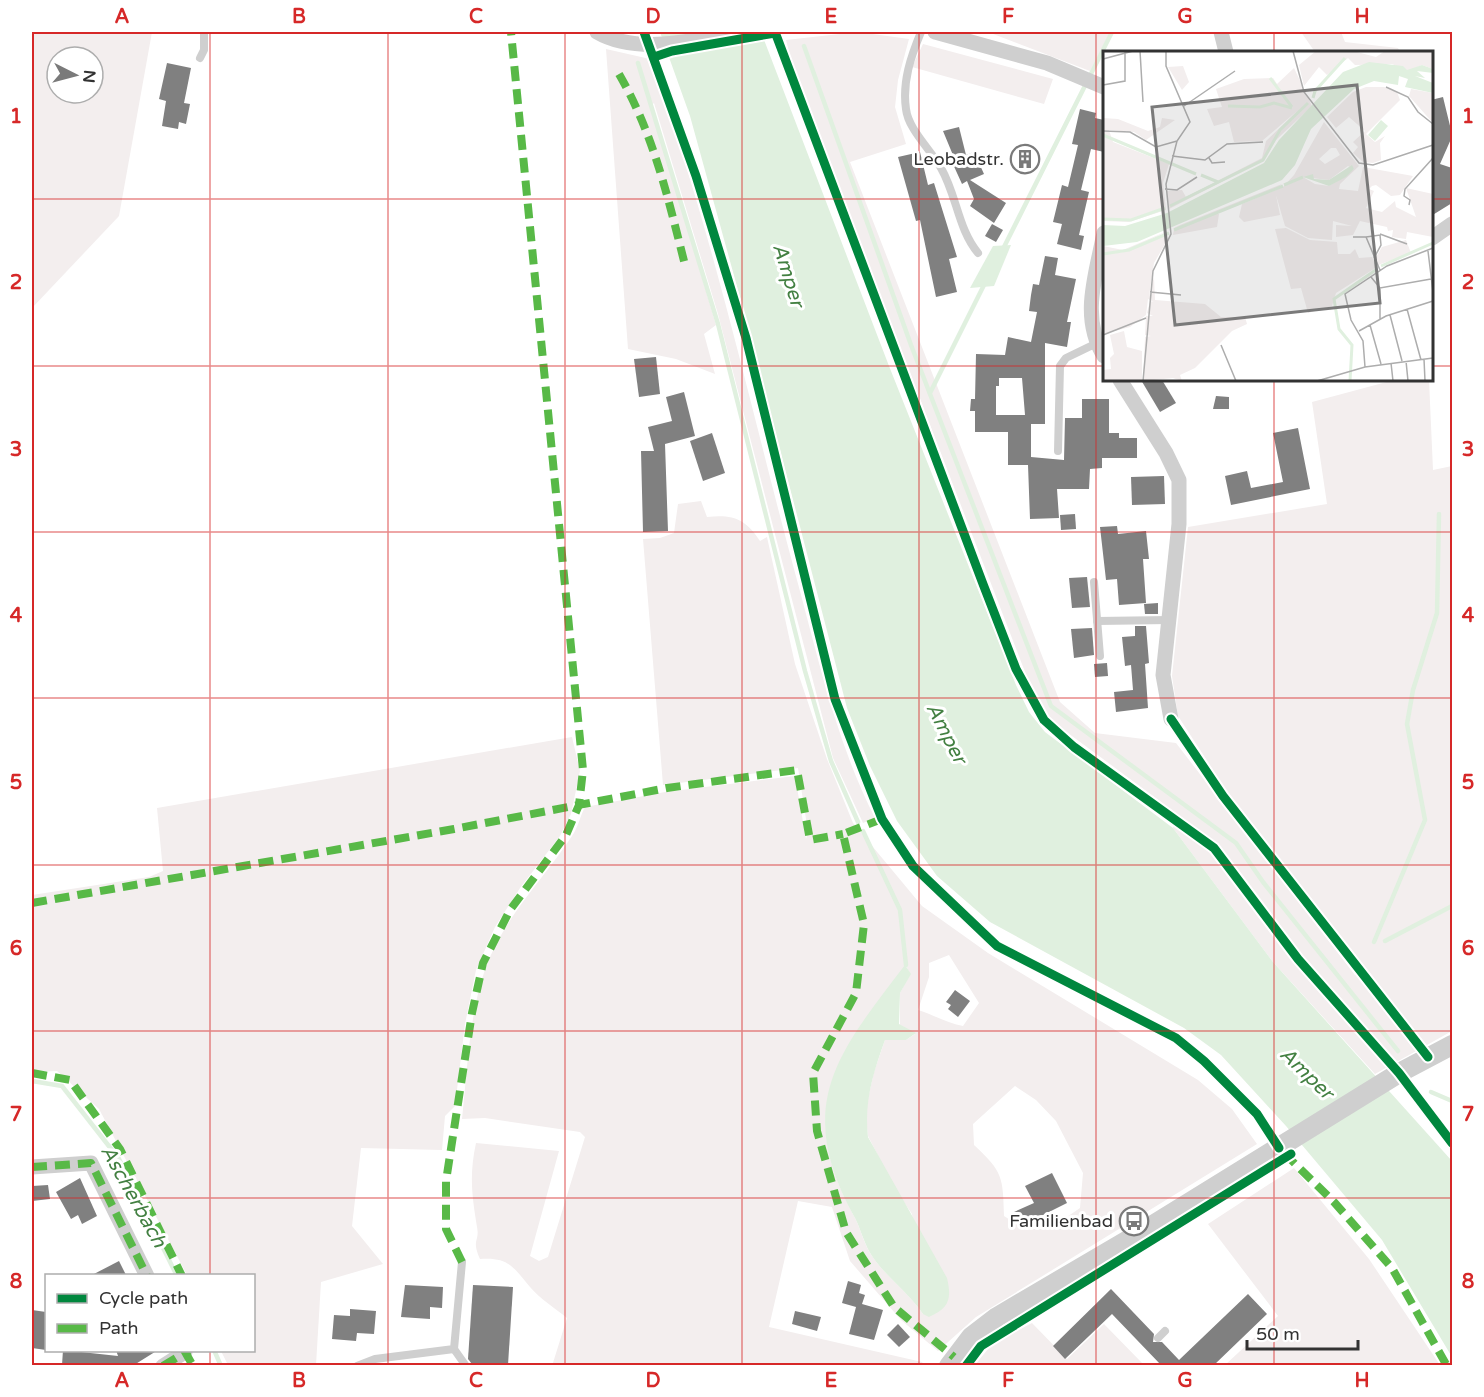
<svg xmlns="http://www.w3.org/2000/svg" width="1484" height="1397" viewBox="0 0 1484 1397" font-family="'Varela Round',sans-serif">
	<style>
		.green { fill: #f3eeee; fill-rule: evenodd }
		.water { fill: #e0f0df }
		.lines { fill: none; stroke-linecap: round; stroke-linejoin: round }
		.stream { stroke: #e0f0df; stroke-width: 4.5 }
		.building { fill: #808080; fill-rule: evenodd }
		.service { stroke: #cfcfcf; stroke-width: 8 }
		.minor { stroke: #cfcfcf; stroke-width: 15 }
		.tertiary { stroke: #cfcfcf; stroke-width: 20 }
		.quiet { stroke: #58b947; stroke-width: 8; stroke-dasharray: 15 8; stroke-linecap: butt }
		.cycleway-casing { stroke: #fff; stroke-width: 13 }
		.cycleway { stroke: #00873e; stroke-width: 9 }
		.grid { fill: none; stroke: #d62828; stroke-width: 1.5; stroke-opacity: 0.55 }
		.labels { text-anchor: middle; stroke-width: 6; stroke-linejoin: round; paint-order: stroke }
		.poi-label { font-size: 18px; fill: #323232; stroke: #fff; text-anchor: end }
		.water-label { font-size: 20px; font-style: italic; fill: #438042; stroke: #fff }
		.inset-river { fill: none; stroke: #e0f0df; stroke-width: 3 }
		.inset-road { fill: none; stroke: #adadad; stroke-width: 1.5 }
		.view { fill: #7a7a7a; fill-opacity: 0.15; stroke: #7a7a7a; stroke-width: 3 }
		.inset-edge { fill: none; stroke: #323232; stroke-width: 3 }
		.neatline { fill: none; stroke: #d62828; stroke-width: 2 }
		.grid-label { font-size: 20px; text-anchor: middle; font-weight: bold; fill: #d62828 }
	</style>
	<rect width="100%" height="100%" fill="#fff"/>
	<g class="green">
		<path d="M 32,32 L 152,32 L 119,216 L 32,308 ZM 57,57 L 93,57 L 93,93 L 57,93 Z"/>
		<path d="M 858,32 L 909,39 L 898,80 L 895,107 L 906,144 L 850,162 L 1060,702 L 1095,733 L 1176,743 L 1355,975 L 1364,966 L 1228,793 L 1178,716 L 1172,676 L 1188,527 L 1327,504 L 1312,402 L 1394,380 L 1429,380 L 1433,470 L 1452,466 L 1452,1031 L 1375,1074 L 1273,962 L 1173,828 L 1176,813 L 1049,719 L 1030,685 L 794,71 L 786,40 Z"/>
		<path d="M 988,32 L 1110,32 L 1090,71 Z"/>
		<path d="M 1301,32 L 1341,32 L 1345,42 L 1398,48 L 1400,52 L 1315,52 Z"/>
		<path d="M 923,44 L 1053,79 L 1044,104 L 912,67 Z"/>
		<path d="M 606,49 L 650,59 C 711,225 748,398 794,569 C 817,652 835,740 875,818 L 863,823 L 833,758 L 718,314 L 654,103 L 651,106 L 716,325 L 704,334 L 715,374 L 676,359 L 628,349 Z"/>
		<path d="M 701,501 L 707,517 C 733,514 746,519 760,541 L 767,537 L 795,664 L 827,759 L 853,823 L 922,906 L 988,953 L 1198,1080 L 1232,1109 L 1257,1144 L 976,1317 L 938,1351 L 901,1320 L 850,1261 L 832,1207 L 798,1201 L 769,1327 L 922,1362 L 924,1365 L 552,1366 L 567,1318 C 555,1308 540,1299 530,1287 C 513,1267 509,1257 480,1259 C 471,1239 480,1242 477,1227 C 472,1196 469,1175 476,1143 L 559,1151 L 530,1256 L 539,1261 L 548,1257 L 585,1137 L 580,1132 L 485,1118 L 462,1119 C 468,1066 469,1006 490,957 C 510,911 545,877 572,836 C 578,828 580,816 585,807 L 665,792 L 795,776 L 806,839 L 808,832 L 798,768 L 663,785 L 643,539 L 660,538 L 674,533 L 678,504 ZM 949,955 L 979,1003 L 963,1026 C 947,1023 934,1015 918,1010 L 929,977 L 929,963 ZM 906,966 L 910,974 L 900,993 L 900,1025 L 915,1034 L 906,1040 L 885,1040 L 874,1072 L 865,1111 L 868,1136 L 895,1189 L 912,1214 L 923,1314 C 908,1292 886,1277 872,1256 C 864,1245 861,1230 855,1218 C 794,1107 836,1055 906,966 ZM 1015,1086 L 1036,1100 L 1056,1121 L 1083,1173 L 1080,1208 L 1058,1223 L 1026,1230 L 1004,1216 C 1003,1177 1003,1172 974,1145 L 973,1124 Z"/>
		<path d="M 572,737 L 580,771 L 571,814 L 560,836 L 520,888 L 495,927 L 476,970 L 465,1024 L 455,1106 L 445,1116 L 442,1150 L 361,1148 L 352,1226 L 383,1264 L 321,1282 L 316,1365 L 228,1365 L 221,1351 L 254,1350 L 254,1276 L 187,1275 L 99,1109 L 57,1071 L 32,1072 L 32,895 L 149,877 L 163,871 L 157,808 Z"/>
		<path d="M 1294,1168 L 1369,1259 L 1440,1365 L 1225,1365 L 1278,1316 L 1208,1224 Z"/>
		<path d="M 1032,1323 L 1067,1359 L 1104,1324 L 1144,1365 L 974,1366 L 993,1343 Z"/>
	</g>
	<g class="water">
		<path d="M 660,32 L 761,32 L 889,366 L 1016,685 L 1029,712 L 1045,732 L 1173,828 L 1273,962 L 1452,1161 L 1452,1357 L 1382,1240 L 1286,1126 L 1221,1055 L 1184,1028 L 990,922 L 937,876 L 897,821 L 870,766 L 847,708 L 749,330 L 690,116 Z"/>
		<path d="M 1011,245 L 994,286 L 970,288 L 993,246 Z"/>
		<path d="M 905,965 L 911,974 L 900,993 L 899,1024 L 916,1033 L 906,1040 L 885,1040 C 873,1073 864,1102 868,1137 L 947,1278 C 952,1299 949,1308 929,1317 L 923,1314 C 908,1292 886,1277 872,1256 C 864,1244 861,1230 855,1218 C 793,1106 836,1055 905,965 Z"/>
	</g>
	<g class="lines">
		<g class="stream">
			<path d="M 804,46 L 911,345 L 1051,706 L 1236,843 L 1263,882 L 1398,1051"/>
			<path d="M 638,63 L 718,324 L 805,671 L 831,761 L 858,822"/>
			<path d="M 1003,249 L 1112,32"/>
			<path d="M 930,393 L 985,283"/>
			<path d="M 863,831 L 900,910 L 906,965"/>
			<path d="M 1385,941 L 1452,906"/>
			<path d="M 1374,942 L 1425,820 L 1407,724 L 1413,690 L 1437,613 L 1439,514"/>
			<path d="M 32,1081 L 62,1086 L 119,1159 L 177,1276"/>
			<path d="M 1431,1092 L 1452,1101"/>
			<path d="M 214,1350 L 221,1366"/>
		</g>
	</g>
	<g class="building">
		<path d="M 167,63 L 191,68 L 184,103 L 190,104 L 186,124 L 179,122 L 178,129 L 162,126 L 166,101 L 159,99 Z"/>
		<path d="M 1443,97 L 1451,130 L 1451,139 L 1440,164 L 1452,168 L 1452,203 L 1431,216 L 1431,100 Z"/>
		<path d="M 1080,109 L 1096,113 L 1095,118 L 1104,120 L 1104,152 L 1091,149 L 1081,190 L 1089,192 L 1079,235 L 1084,236 L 1081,250 L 1057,244 L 1062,224 L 1053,222 L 1062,185 L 1068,187 L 1078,145 L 1072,144 Z"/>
		<path d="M 959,127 L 966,155 L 974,152 L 984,174 L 970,180 L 1006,203 L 994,223 L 970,206 L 974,199 L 967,181 L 962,184 L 952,162 L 955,160 L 943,131 Z"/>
		<path d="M 920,152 L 928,185 L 934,183 L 957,257 L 949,259 L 957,292 L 936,297 L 920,220 L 916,221 L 898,157 Z"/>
		<path d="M 992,224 L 1003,230 L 996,242 L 985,236 Z"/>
		<path d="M 1045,256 L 1058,258 L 1055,275 L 1076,279 L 1067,322 L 1071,322 L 1067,347 L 1045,343 L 1045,424 L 1031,424 L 1031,457 L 1064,460 L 1065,418 L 1082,418 L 1082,399 L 1109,399 L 1109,433 L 1119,433 L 1119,438 L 1137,438 L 1137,458 L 1102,458 L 1102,468 L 1090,469 L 1089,489 L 1057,489 L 1059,518 L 1030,519 L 1028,465 L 1008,465 L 1008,432 L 975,432 L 975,411 L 970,411 L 971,399 L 975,399 L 976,354 L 1005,355 L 1008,337 L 1031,342 L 1037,312 L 1029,311 L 1031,295 L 1033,284 L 1039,285 ZM 999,378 L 1022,378 L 1025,415 L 996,415 L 996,386 L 999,386 Z"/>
		<path d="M 656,357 L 660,394 L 639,397 L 634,359 Z"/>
		<path d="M 1141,380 L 1162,380 L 1176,403 L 1160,412 Z"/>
		<path d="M 684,392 L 695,436 L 665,444 L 668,531 L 643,532 L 641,451 L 654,451 L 648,427 L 672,421 L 666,397 Z"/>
		<path d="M 1216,396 L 1229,397 L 1229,409 L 1213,409 Z"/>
		<path d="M 1298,428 L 1310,489 L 1231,505 L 1225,476 L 1247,471 L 1251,488 L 1283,482 L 1273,433 Z"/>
		<path d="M 712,433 L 725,473 L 703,481 L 690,441 Z"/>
		<path d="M 1164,476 L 1165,504 L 1132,505 L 1131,477 Z"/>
		<path d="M 1075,514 L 1076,529 L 1061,530 L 1060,515 Z"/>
		<path d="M 1117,526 L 1118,534 L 1146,531 L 1149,559 L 1143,559 L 1146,603 L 1119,605 L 1117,579 L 1106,580 L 1100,527 Z"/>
		<path d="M 1087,577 L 1090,607 L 1072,608 L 1069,578 Z"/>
		<path d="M 1158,603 L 1158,614 L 1145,614 L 1144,604 Z"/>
		<path d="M 1135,626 L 1146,626 L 1149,663 L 1145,664 L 1148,708 L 1116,712 L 1114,692 L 1133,690 L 1131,665 L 1125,666 L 1122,637 L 1135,636 Z"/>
		<path d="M 1092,628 L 1094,655 L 1074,658 L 1071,629 Z"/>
		<path d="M 1107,663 L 1108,676 L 1095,677 L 1094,664 Z"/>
		<path d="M 955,990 L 970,1001 L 958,1017 L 948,1009 L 951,1005 L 946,1002 Z"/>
		<path d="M 1052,1173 L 1067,1203 L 1021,1226 L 1014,1212 L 1034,1203 L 1025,1186 Z"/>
		<path d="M 80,1178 L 97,1216 L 82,1224 L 78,1215 L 71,1219 L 56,1192 Z"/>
		<path d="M 48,1185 L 50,1199 L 32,1201 L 32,1186 Z"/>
		<path d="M 119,1261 L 126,1275 L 92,1275 Z"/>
		<path d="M 848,1281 L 861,1285 L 859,1293 L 865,1295 L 862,1304 L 883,1310 L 874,1340 L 849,1334 L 856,1307 L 842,1303 Z"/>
		<path d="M 405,1285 L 443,1287 L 442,1308 L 430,1307 L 430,1319 L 401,1317 Z"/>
		<path d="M 473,1285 L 513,1287 L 508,1365 L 472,1364 L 468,1359 Z"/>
		<path d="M 1111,1289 L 1154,1334 L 1153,1342 L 1162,1342 L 1179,1360 L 1248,1294 L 1267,1314 L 1214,1365 L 1161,1365 L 1112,1314 L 1065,1359 L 1053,1346 Z"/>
		<path d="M 350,1309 L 376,1311 L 374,1334 L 357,1333 L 356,1341 L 332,1339 L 334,1315 L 350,1316 Z"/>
		<path d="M 32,1310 L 46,1312 L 46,1350 L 32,1348 Z"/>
		<path d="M 795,1311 L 821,1317 L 817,1331 L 792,1324 Z"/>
		<path d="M 898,1324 L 910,1337 L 899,1347 L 887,1335 Z"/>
		<path d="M 63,1350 L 118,1356 L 116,1350 L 158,1350 L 134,1365 L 62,1365 Z"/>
	</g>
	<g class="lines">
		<g class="service">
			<path d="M 921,32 C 911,56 902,82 906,109 C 908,129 931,150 941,168 C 957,196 958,229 978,253"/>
			<path d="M 200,58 L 204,50 L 204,32"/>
			<path d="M 1058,451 L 1060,366 L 1066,358 L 1097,343"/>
			<path d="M 1094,582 L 1100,656"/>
			<path d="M 1097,621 L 1169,620"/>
			<path d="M 1158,1338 L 1165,1331"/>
			<path d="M 454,1349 L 466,1366"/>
			<path d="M 357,1366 L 375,1359 L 454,1349 L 462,1262"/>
		</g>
		<g class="minor">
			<path d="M 597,32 C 638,56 700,39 744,32"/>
			<path d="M 935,32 L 1047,63 L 1104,87"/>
			<path d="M 1221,32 L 1226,52"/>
			<path d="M 1104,233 C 1096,275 1080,317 1104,356"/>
			<path d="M 1432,238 L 1452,224"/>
			<path d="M 1120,380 L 1166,453 L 1179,480 L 1179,524 L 1163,675 L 1171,719"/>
			<path d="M 32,1167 L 91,1163 L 147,1276"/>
			<path d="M 163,1366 L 185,1352"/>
		</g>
		<path class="tertiary" d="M 949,1366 L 971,1337 L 997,1317 L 1145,1230 L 1399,1073 L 1452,1045"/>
		<g class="quiet">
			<path d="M 619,74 C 654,135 668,198 685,265"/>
			<path d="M 882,819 L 843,834 L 864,924 L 856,993 L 813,1073 L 817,1131 L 846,1232 L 894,1307 L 954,1357"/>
			<path d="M 32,903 L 454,829 L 667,788 L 797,770 L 810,840 L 843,834"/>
			<path d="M 32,1073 L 70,1080 L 120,1149 L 182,1276"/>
			<path d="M 1284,1153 L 1334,1202 L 1392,1268 L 1447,1366"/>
			<path d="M 32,1167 L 91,1163 L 147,1276"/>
			<path d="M 462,1262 L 446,1229 L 446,1181 L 472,1013 L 483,963 L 510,910 L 566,835 L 579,805 L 583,770 L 511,32"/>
			<path d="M 184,1350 L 193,1366"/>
			<path d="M 163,1366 L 189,1350"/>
		</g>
		<g class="cycleway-casing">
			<g id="cycleway">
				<path d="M 644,32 L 696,176 L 746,338 L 835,699 L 882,819 L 913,866 L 997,946 L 1176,1038 L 1204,1061 L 1257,1114 L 1279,1148"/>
				<path d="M 775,32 L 983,584 L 1016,669 L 1044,720 L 1074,747 L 1214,848 L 1298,959 L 1399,1073 L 1452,1143"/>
				<path d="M 654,57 L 672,51 L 775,33"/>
				<path d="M 1171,719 L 1223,796 L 1428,1057"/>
				<path d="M 966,1366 L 981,1346 L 1291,1154"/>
			</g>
		</g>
		<use href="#cycleway" class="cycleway"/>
	</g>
	<path class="grid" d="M 210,32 L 210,1276M 388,32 L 388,1366M 565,32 L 565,1366M 742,32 L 742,1366M 919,32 L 919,1366M 1096,32 L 1096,1366M 1274,32 L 1274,52M 32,199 L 1104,199M 1432,199 L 1452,199M 32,366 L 1104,366M 1432,366 L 1452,366M 1274,380 L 1274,1366M 32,532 L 1452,532M 32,698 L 1452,698M 32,865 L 1452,865M 32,1031 L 1452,1031M 32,1198 L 1452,1198M 210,1350 L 210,1366"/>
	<defs>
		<g id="building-ring" transform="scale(1.5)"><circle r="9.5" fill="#fff" stroke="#7a7a7a" stroke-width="1.5"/><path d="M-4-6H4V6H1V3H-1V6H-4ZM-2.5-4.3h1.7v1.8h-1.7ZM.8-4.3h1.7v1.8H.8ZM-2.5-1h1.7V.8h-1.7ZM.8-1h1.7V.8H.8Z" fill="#7a7a7a"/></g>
		<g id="bus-ring" transform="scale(1.5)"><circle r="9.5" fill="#fff" stroke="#7a7a7a" stroke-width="1.5"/><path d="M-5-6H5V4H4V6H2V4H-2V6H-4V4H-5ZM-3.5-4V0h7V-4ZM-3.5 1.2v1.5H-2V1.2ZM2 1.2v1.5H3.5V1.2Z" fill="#7a7a7a"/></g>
	</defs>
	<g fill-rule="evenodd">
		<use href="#building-ring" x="1025" y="159"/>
		<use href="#bus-ring" x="1134" y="1221"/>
	</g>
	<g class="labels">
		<g class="poi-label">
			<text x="1004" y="165">Leobadstr.</text>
			<text x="1113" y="1227">Familienbad</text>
		</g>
		<g class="water-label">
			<text transform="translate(789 275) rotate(73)" y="7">Amper</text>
			<text transform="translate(947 733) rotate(63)" y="7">Amper</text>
			<text transform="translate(1307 1073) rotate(44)" y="7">Amper</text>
			<text transform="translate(134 1196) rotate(61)" y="7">Ascherbach</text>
		</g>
	</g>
	<g transform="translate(1103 51)">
		<rect width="330" height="330" fill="#fff"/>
		<path d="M 213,0 L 250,0 L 273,6 L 282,0 L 330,0 L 330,18 L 319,14 L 305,20 L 289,13 L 252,14 L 245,7 L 224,24 L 216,16 L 201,35 L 196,14 ZM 80,15 L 86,31 L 79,39 L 65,16 ZM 191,17 L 209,55 L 173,89 L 161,109 L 66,158 L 64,140 L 79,139 L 83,146 L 159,107 L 163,90 L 194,60 L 159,90 L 131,91 L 126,71 L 111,75 L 104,58 L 119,56 L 113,38 L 141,28 L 170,27 L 174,33 ZM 263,36 L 281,36 L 294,41 L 297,49 L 263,83 L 272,91 L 282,85 L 277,92 L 278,109 L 270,112 L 260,111 L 250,102 L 255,96 L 250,91 L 262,80 L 246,66 L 233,77 L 224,66 L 250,41 ZM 308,38 L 330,42 L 330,72 L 306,45 ZM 0,67 L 15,68 L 45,80 L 57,76 L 59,67 L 72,69 L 43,89 L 31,81 L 6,79 L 10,91 L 66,113 L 60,132 L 63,159 L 26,171 L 0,170 ZM 221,71 L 256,115 L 237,133 L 236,138 L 255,140 L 260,116 L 310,125 L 297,144 L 288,145 L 273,134 L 269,135 L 266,138 L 271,140 L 263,157 L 279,161 L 292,150 L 293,156 L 313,166 L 303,137 L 330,143 L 330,186 L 304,181 L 303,188 L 289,186 L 290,179 L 285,180 L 284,176 L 257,170 L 250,184 L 233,186 L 233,174 L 249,175 L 230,170 L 229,189 L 205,187 L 182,175 L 173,144 L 177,164 L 141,171 L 136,166 L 139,153 L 180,136 L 191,124 ZM 228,97 L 233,97 L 237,104 L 222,113 L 216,108 ZM 245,115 L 251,118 L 226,135 L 212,133 L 200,126 L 226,129 ZM 179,133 L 171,140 L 109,163 L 116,163 L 114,176 L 70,184 L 71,177 L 77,174 ZM 183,177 L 207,189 L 234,191 L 235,203 L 247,203 L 252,198 L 256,207 L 269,206 L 274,216 L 233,242 L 229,255 L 205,262 L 198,237 L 188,238 L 172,178 ZM 67,179 L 32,196 L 12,202 L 21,201 L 62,185 L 65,188 L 51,212 L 46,245 L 51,226 L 52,249 L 102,253 L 118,266 L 142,266 L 144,273 L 129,280 L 92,317 L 77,324 L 79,330 L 70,327 L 40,330 L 42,286 L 48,285 L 42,284 L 43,265 L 50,265 L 44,262 L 47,250 L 51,251 L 45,248 L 43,264 L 27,276 L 0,283 L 0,195 L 20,199 ZM 303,189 L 308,202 L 275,214 L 272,208 L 279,196 ZM 21,280 L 24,296 L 39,300 L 39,330 L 0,330 L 0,319 L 8,318 L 7,307 L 11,303 L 7,284 Z" fill="#f3eeee" fill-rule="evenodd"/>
		<path d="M 266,11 L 300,15 L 304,19 L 319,14 L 330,18 L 330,22 L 314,20 L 322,27 L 312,25 L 330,32 L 330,42 L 302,36 L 305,28 L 296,25 L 295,34 L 271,30 L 251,38 L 208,78 L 192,114 L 179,129 L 34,191 L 0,195 L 0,174 L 22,175 L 64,162 L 161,112 L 176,89 L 240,21 ZM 278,69 L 285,75 L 272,90 L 265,84 ZM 249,114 L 251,118 L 243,126 L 226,135 L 200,126 L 210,123 L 211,128 L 226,129 Z" fill="#e0f0df"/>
		<path class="inset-river" d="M 167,27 L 189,56M 210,47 L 212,40 L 242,7M 125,55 L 157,56 L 171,52 L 189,57M 0,84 L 93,123M 98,124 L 115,131M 181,134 L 200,126M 67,155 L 160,109 L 177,79 L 205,52M 0,168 L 28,169 L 62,157M 71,179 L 180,135M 0,203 L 26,199 L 66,182M 278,215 L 330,192M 247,330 L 249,294 L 236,278 L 231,248 L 274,218"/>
		<path class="inset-road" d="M 37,0 L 40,51M 190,0 L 201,41 L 256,112 L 270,114 L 330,94M 0,8 L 30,0M 0,34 L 22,30 L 22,0M 283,36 L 305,46 L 315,61 L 330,73M 81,55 L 132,20M 0,80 L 27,81 L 53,96 L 74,90M 69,105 L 102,109 L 124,93 L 160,91M 106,107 L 109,112 L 122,111M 62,138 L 74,139 L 94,126M 306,154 L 307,149 L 301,145 L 302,138 L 330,107M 277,183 L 304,193M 250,186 L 263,186 L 277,219M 263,186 L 277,184 L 278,194 L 271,207M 325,200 L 330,241M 268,226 L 277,237 L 328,228M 277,237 L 277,268M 47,241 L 78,244M 304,258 L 318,309M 287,264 L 299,310M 267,274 L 278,313M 256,280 L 283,265 L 330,250M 0,284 L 43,267M 118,294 L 133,330M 321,308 L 322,330M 303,310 L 305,330M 288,312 L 290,330M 262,316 L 260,290 L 248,269 L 242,243 L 284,215 L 330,197M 40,330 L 50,220 L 68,183 L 63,133 L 74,90 L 87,71 L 63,15 L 63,0M 214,330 L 262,316 L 330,307"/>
		<path class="view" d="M 254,34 L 277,252 L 72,274 L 49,56 Z"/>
		<rect width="330" height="330" class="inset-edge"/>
	</g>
	<rect width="1484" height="1397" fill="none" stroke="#ffffff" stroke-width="66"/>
	<rect x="45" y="1274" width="210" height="78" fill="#ffffff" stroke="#adadad" stroke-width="1.5"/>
	<rect x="57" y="1294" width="30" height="9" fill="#00873e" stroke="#adadad" stroke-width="1.5"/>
	<text x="99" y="1304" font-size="18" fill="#323232">Cycle path</text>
	<rect x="57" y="1324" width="30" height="9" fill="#58b947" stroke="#adadad" stroke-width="1.5"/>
	<text x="99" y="1334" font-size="18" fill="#323232">Path</text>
	<g transform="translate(75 75) rotate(96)"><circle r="28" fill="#ffffff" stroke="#adadad" stroke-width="1.5"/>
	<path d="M0-4.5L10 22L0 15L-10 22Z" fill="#7a7a7a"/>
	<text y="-9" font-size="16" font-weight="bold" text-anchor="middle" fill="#323232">N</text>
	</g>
	<path d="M1247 1340v9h111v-9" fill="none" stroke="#323232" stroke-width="3"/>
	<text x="1256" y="1340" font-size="18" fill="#323232" stroke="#ffffff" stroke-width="4.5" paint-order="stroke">50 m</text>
	<rect x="33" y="33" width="1418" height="1331" class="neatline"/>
	<g class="grid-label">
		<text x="122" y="23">A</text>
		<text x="299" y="23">B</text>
		<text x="476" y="23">C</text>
		<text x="653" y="23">D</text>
		<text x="831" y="23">E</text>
		<text x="1008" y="23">F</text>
		<text x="1185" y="23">G</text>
		<text x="1362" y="23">H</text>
		<text x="16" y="123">1</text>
		<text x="1468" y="123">1</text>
		<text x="16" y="289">2</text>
		<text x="1468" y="289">2</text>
		<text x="16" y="456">3</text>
		<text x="1468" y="456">3</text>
		<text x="16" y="622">4</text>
		<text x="1468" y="622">4</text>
		<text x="16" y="789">5</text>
		<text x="1468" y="789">5</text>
		<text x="16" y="955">6</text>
		<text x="1468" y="955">6</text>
		<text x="16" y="1121">7</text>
		<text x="1468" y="1121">7</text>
		<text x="16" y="1288">8</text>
		<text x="1468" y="1288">8</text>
		<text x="122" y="1387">A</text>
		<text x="299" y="1387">B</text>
		<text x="476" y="1387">C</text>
		<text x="653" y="1387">D</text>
		<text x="831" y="1387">E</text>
		<text x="1008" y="1387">F</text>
		<text x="1185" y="1387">G</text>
		<text x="1362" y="1387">H</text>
	</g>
</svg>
